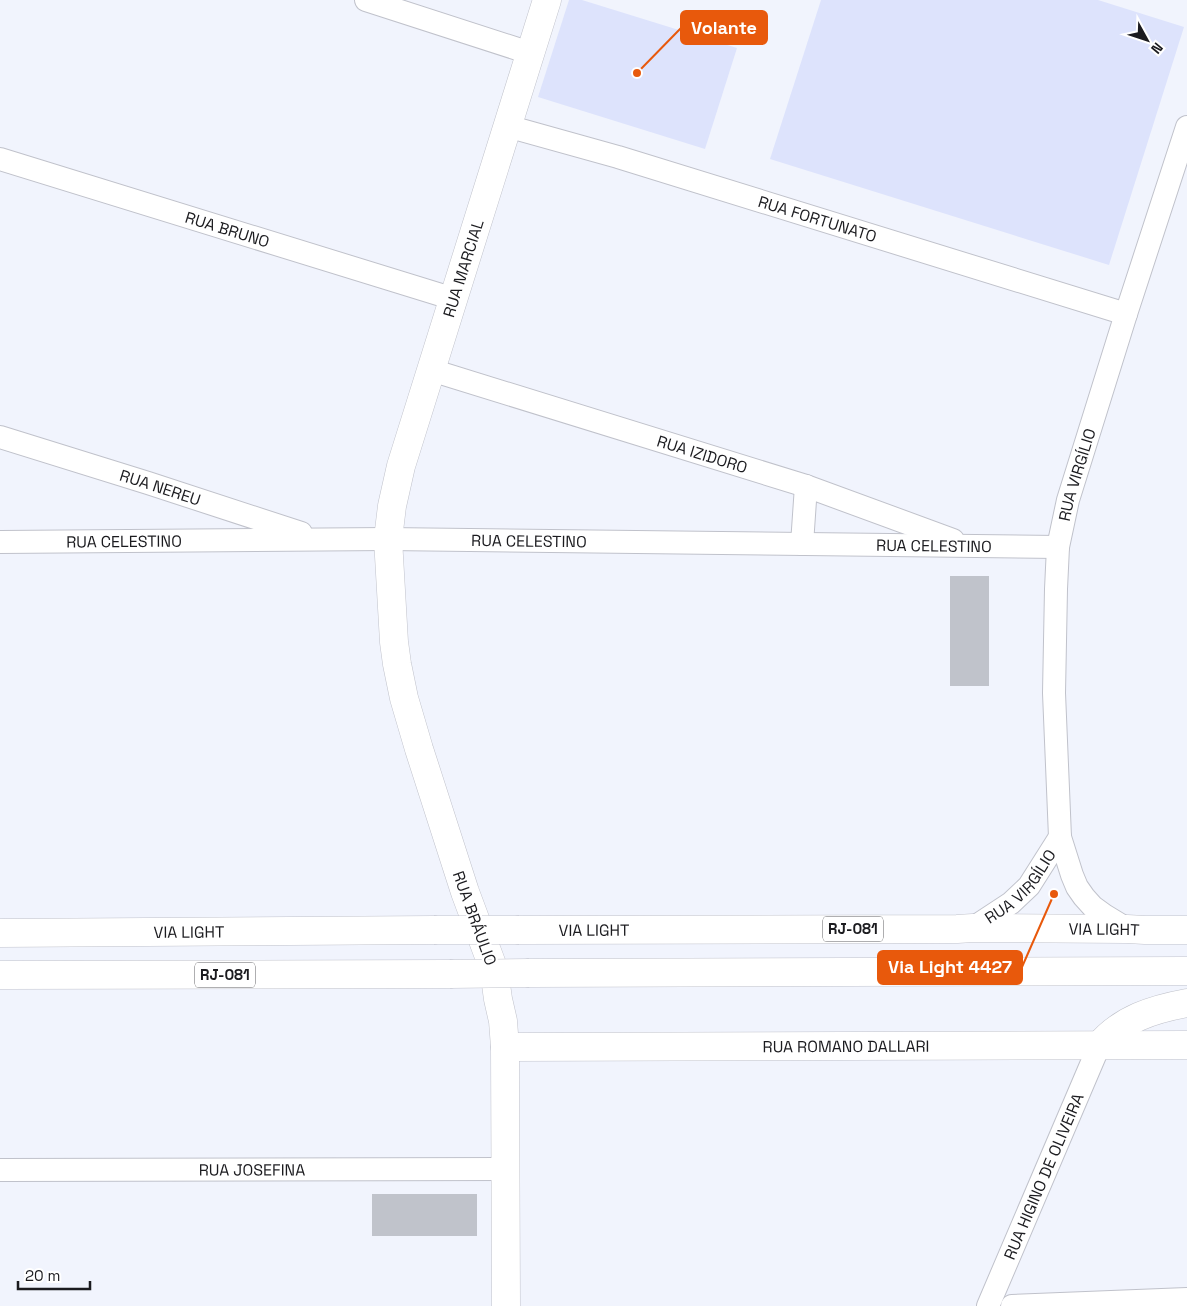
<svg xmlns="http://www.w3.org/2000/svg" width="1187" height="1306" viewBox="0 0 1187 1306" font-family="'Space Grotesk',sans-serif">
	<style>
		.green { fill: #dde3fc }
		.building { fill: #c0c3cb }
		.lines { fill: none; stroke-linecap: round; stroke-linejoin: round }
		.street-casing { stroke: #c0c2cb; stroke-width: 24 }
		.secondary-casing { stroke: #c0c2cb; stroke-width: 29 }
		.primary-casing { stroke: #c0c2cb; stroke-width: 29 }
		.street { stroke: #fff; stroke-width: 22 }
		.secondary { stroke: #fff; stroke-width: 28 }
		.primary { stroke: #fff; stroke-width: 28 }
		.primary-bridge-casing { stroke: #c0c2cb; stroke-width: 29; stroke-linecap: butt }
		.primary-bridge { stroke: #fff; stroke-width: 28 }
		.labels { text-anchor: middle; stroke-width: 4.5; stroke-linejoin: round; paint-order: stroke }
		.shield { fill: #fff; stroke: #5f5f62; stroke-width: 1 }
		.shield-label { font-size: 15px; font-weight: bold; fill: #1b1b1f }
		.street-label { font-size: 16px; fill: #1b1b1f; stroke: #fff }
		.leader { fill: none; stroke: #e8590c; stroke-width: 2 }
		.callout-dot { fill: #e8590c; stroke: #fff; stroke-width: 2 }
		.callout { fill: #e8590c; stroke: #e8590c; stroke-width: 2 }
		.callout-label { font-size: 18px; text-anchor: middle; font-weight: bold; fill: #fff }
	</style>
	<rect width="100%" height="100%" fill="#f1f4fd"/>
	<g class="green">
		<path d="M 569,0 L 582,0 L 737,48 L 705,149 L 538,97 Z"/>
		<path d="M 821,0 L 1098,0 L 1184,27 L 1109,265 L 770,159 Z"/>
	</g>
	<g class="building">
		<rect x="950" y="576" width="39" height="110"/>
		<rect x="372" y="1194" width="105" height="42"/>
	</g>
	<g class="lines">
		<g class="street-casing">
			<g id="street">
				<path d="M 366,0 L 530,53"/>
				<path id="s1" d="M 507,126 L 618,157 L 1126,314"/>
				<path id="s2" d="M 0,159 L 454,299"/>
				<path id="s3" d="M 431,370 L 806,486 L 953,540"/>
				<path id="s4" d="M 0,437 L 148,483 L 301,533"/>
				<path id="s5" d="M 0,542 L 388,539 L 1058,547"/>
				<path d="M 802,544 L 806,486"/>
				<path id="s6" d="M 973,928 L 1011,903 L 1029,886 L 1060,837"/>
				<path id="s7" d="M 1127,929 L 1104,915 L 1093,907 L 1084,897 L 1077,887 L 1072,875 L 1060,837 L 1054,693 L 1056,589 L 1058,547 L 1068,500 L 1126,314 L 1187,127"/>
				<path id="s8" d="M 0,1170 L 505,1169"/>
				<path id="s9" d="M 988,1306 L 1099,1046"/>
				<path d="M 1012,1306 L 1187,1299"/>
			</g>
		</g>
		<g class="secondary-casing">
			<g id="secondary">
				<path id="s10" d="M 505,1047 L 1187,1045"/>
				<path id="s11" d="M 506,1306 L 505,1047 L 503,1021 L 498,999 L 494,970 L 465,892 L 419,749 L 404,698 L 397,664 L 394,642 L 388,539 L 392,506 L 401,466 L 547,0"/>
			</g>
		</g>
		<g class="primary-casing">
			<g id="primary">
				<path id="s12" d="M 519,930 L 957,929 L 973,928 L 1127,929 L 1145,930 L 1187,930"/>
				<path id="s13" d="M 0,933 L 434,930"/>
				<path d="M 529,973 L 1187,971"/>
				<path d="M 0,975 L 450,974"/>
				<path d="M 1099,1046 C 1121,1019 1154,1009 1187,1003"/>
			</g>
		</g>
		<use href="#street" class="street"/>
		<use href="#secondary" class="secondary"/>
		<use href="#primary" class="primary"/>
		<g class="primary-bridge-casing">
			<g id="primary-bridge">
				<path d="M 434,930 L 519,930"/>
				<path d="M 450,974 L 529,973"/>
			</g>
		</g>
		<use href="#primary-bridge" class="primary-bridge"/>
	</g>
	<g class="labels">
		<g class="shield">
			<rect x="823" y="916.5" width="60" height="25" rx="4"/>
			<rect x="195" y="962.5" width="60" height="25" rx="4"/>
		</g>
		<g class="shield-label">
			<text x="853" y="934">RJ-081</text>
			<text x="225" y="980">RJ-081</text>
		</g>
		<g class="street-label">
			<text dy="6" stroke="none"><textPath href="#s1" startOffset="324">RUA FORTUNATO</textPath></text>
			<text dy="6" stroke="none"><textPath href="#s2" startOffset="238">RUA BRUNO</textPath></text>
			<text dy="6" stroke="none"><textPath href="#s11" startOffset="1065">RUA MARCIAL</textPath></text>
			<text dy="6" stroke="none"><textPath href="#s3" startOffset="284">RUA IZIDORO</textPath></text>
			<text dy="6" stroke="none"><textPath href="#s7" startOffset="484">RUA VIRGÍLIO</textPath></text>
			<text dy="6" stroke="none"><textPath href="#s4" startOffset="168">RUA NEREU</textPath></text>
			<text dy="6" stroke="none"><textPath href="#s5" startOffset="529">RUA CELESTINO</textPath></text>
			<text dy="6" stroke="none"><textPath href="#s5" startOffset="124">RUA CELESTINO</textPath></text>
			<text dy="6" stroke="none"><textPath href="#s5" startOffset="934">RUA CELESTINO</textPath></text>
			<text dy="6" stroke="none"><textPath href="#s6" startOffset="64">RUA VIRGÍLIO</textPath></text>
			<text transform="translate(475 918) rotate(70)" y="6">RUA BRÁULIO</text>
			<text dy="6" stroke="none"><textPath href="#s12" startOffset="585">VIA LIGHT</textPath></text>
			<text dy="6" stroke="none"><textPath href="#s12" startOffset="75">VIA LIGHT</textPath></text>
			<text dy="6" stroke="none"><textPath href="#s13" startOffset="189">VIA LIGHT</textPath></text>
			<text dy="6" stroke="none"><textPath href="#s10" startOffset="341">RUA ROMANO DALLARI</textPath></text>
			<text dy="6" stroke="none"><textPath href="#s8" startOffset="252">RUA JOSEFINA</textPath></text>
			<text dy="6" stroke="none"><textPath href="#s9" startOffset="141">RUA HIGINO DE OLIVEIRA</textPath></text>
		</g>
	</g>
	<path class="leader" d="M637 73L681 28M1054 894L1022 967"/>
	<g class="callout-dot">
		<circle cx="637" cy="73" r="5"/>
		<circle cx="1054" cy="894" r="5"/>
	</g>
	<g class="callout">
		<rect x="681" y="11" width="86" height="33" rx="5"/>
		<rect x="878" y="951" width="144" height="33" rx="5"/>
	</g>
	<g class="callout-label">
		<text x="724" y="34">Volante</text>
		<text x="950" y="973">Via Light 4427</text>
	</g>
	<g transform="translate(1147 40) rotate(130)" stroke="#ffffff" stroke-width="4" paint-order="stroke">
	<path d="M0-4L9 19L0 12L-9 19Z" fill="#1b1b1f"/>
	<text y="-8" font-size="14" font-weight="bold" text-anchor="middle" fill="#1b1b1f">N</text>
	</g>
	<path d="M18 1281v8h72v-8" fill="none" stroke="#1b1b1f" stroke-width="2.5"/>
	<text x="25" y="1281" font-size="15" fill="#1b1b1f" stroke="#ffffff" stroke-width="4" paint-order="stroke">20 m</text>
</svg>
